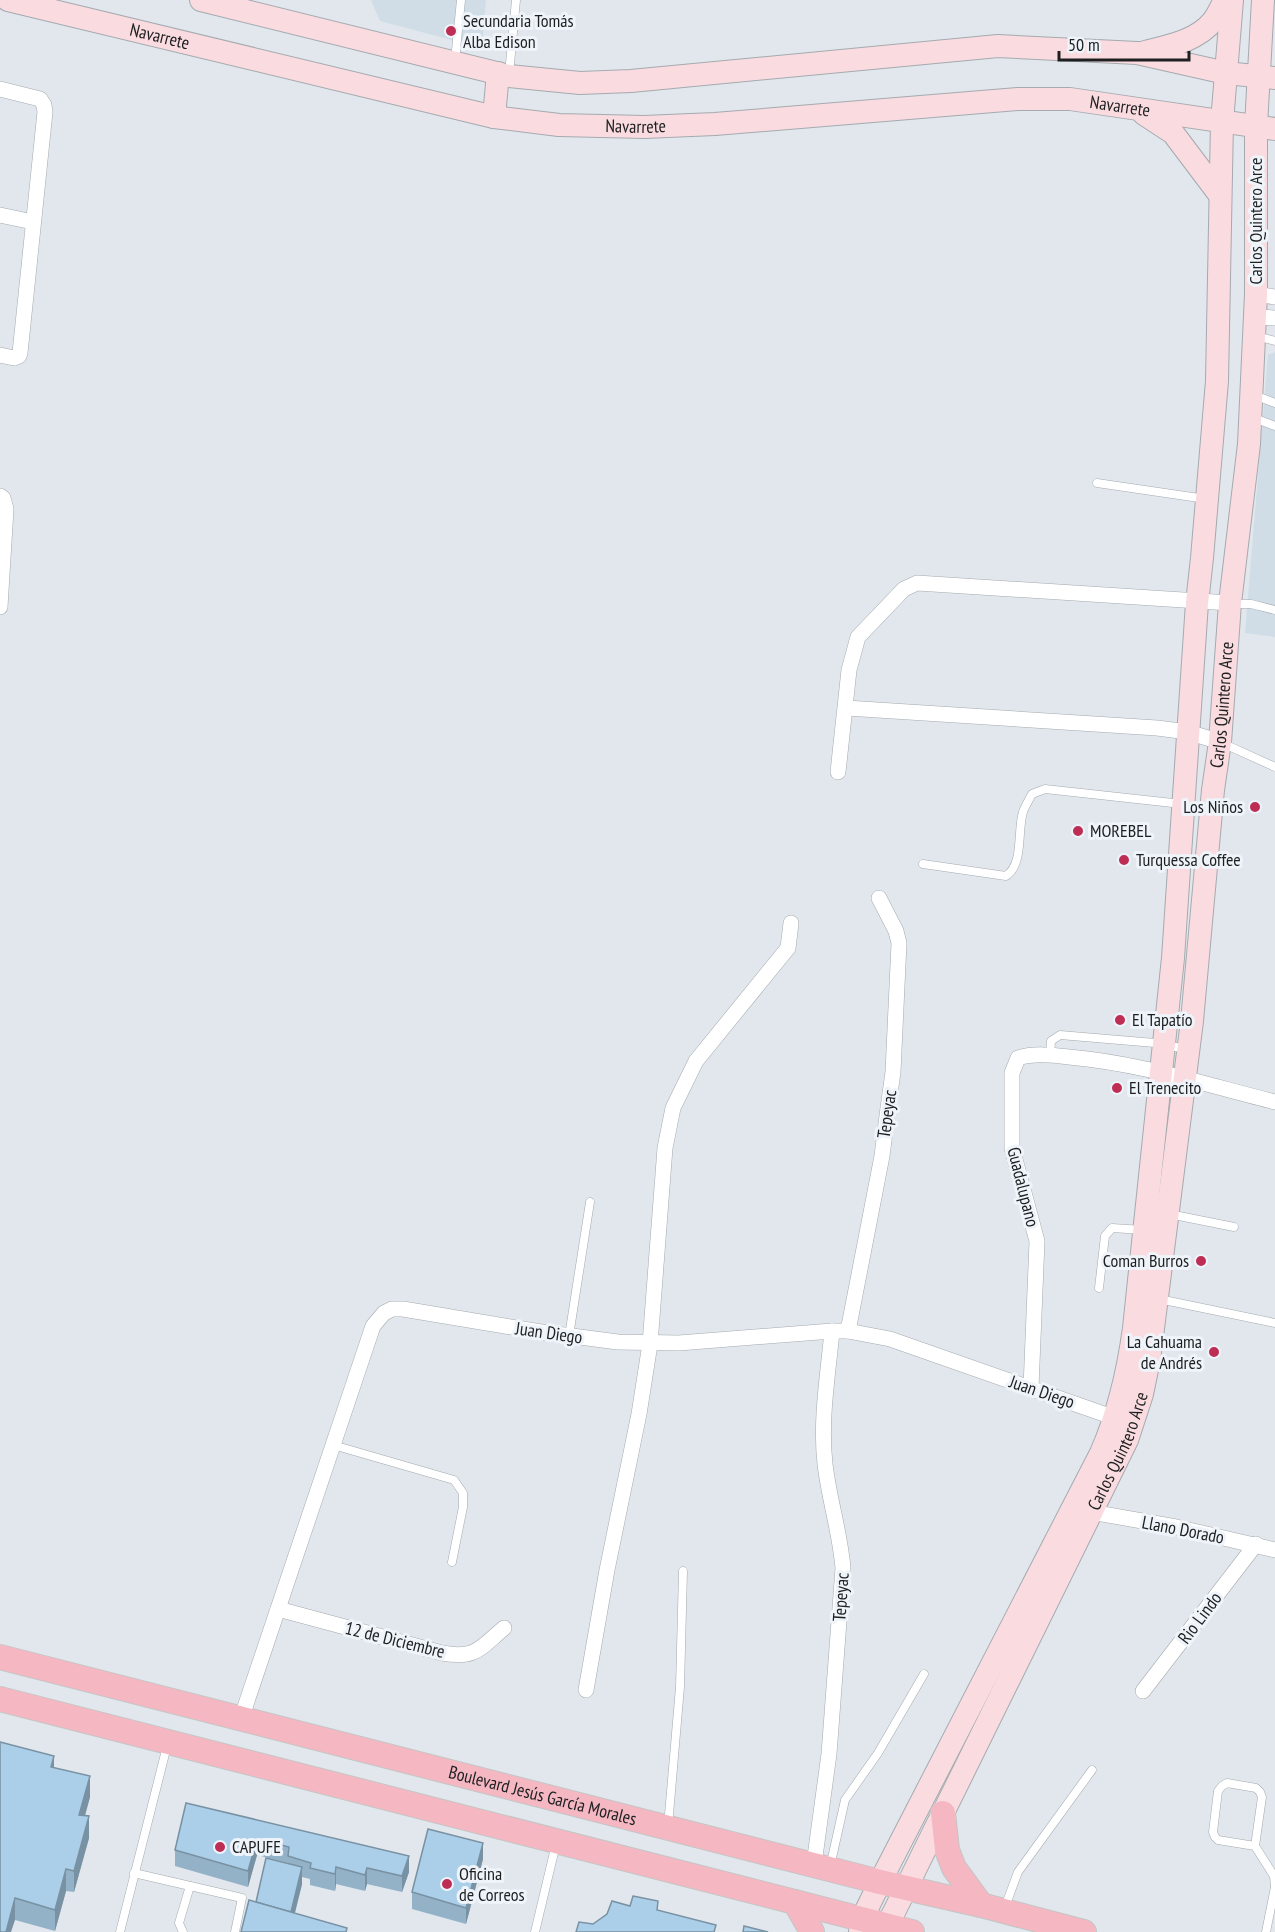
<svg xmlns="http://www.w3.org/2000/svg" width="1275" height="1932" viewBox="0 0 1275 1932" font-family="'PT Sans Narrow',sans-serif">
	<style>
		.built { fill: #d0dde7 }
		.lines { fill: none; stroke-linecap: round; stroke-linejoin: round }
		.service-casing { stroke: #a4aaaf; stroke-width: 9 }
		.minor-casing { stroke: #a4aaaf; stroke-width: 16 }
		.secondary-casing { stroke: #a4aaaf; stroke-width: 24 }
		.primary-casing { stroke: #c4c5c5; stroke-width: 26 }
		.service { stroke: #fff; stroke-width: 8 }
		.minor { stroke: #fff; stroke-width: 15 }
		.secondary { stroke: #fadce0; stroke-width: 22 }
		.primary { stroke: #f5b8c2; stroke-width: 24 }
		.wall { fill: #93b2c8 }
		.shaded-wall { fill: #7891a3 }
		.building { fill: #abcfe9; stroke: #7891a3; stroke-width: 1.5 }
		.poi-dot { fill: #be2e54; stroke: #eef4f9; stroke-width: 2 }
		.labels { text-anchor: middle; stroke-width: 6; stroke-linejoin: round; paint-order: stroke }
		.poi-label { font-size: 18px; fill: #1d1f21; stroke: #eef4f9; text-anchor: start }
		.street-label { font-size: 18px; fill: #1d1f21; stroke: #eef4f9 }
	</style>
	<rect width="100%" height="100%" fill="#e1e7ec"/>
	<g class="built">
		<path d="M 371,0 L 486,0 L 482,48 L 380,21 Z"/>
		<path d="M 1275,352 L 1275,637 L 1245,633 L 1268,355 Z"/>
	</g>
	<g class="lines">
		<g class="service-casing">
			<g id="service">
				<path d="M 455,60 L 461,0"/>
				<path d="M 509,74 L 516,0"/>
				<path d="M 1256,336 L 1275,341"/>
				<path d="M 1254,395 L 1275,403"/>
				<path d="M 1254,418 L 1275,426"/>
				<path d="M 1097,483 L 1206,499"/>
				<path d="M 1232,604 L 1251,604 L 1275,610"/>
				<path d="M 1222,743 L 1275,767"/>
				<path d="M 923,864 L 1006,876 C 1024,864 1017,831 1023,812 C 1025,806 1029,800 1032,794 L 1045,789 L 1182,804"/>
				<path d="M 1050,1055 L 1051,1041 L 1060,1035 L 1155,1043 L 1186,1049"/>
				<path d="M 1169,1214 L 1234,1227"/>
				<path d="M 1099,1288 L 1105,1236 L 1112,1228 L 1143,1230"/>
				<path d="M 1159,1299 L 1275,1323"/>
				<path d="M 569,1336 L 590,1202"/>
				<path d="M 333,1445 L 454,1480 L 463,1493 L 463,1507 L 452,1562"/>
				<path d="M 668,1826 L 680,1687 L 683,1571"/>
				<path d="M 1255,1846 L 1218,1840 L 1215,1837 L 1213,1832 L 1218,1791 L 1222,1786 L 1227,1783 L 1256,1788 L 1260,1792 L 1262,1797 L 1255,1846 L 1274,1876 L 1275,1887 L 1266,1932"/>
				<path d="M 830,1867 L 845,1800 L 878,1753 L 924,1674"/>
				<path d="M 134,1873 L 242,1898 L 235,1932"/>
				<path d="M 1005,1907 L 1018,1872 L 1092,1770"/>
				<path d="M 120,1932 L 167,1746"/>
				<path d="M 183,1932 L 179,1923 L 190,1886"/>
				<path d="M 535,1932 L 556,1844"/>
			</g>
		</g>
		<g class="minor-casing">
			<g id="minor">
				<path d="M 0,89 L 40,99 L 44,105 L 45,112 L 20,353 L 19,356 L 14,358 L 0,355"/>
				<path d="M 0,215 L 33,222"/>
				<path d="M 1256,294 L 1275,297"/>
				<path d="M 1255,317 L 1275,318"/>
				<path d="M 0,496 L 3,498 L 6,509 L 0,607"/>
				<path d="M 846,708 L 1157,728 L 1188,732 L 1220,742"/>
				<path d="M 838,772 L 849,670 L 858,637 L 904,589 L 917,583 L 1230,603"/>
				<path d="M 848,1331 L 882,1156 L 888,1108 L 893,1072 L 899,943 L 896,931 L 879,898"/>
				<path d="M 1031,1388 L 1037,1241 L 1012,1148 L 1012,1073 L 1018,1058 C 1034,1053 1052,1055 1069,1057 C 1139,1063 1207,1085 1275,1102"/>
				<path d="M 1091,1512 L 1176,1527 L 1275,1550"/>
				<path d="M 278,1609 L 442,1653 C 476,1659 479,1649 504,1628"/>
				<path d="M 586,1690 L 607,1570 L 639,1414 L 650,1344 L 665,1148 L 673,1108 L 696,1061 L 788,948 L 791,923"/>
				<path d="M 1143,1691 L 1256,1544"/>
				<path d="M 241,1719 L 373,1326 L 384,1313 L 392,1309 L 403,1309 L 541,1332 L 618,1342 L 679,1343 L 832,1331 L 848,1331 L 890,1339 L 1121,1420"/>
				<path d="M 814,1864 L 829,1754 L 843,1568 C 840,1532 829,1499 825,1464 C 820,1420 828,1375 832,1331"/>
			</g>
		</g>
		<g class="secondary-casing">
			<g id="secondary">
				<path id="s1" d="M 8,0 L 494,117 L 559,125 L 644,127 L 715,124 L 1018,99 L 1070,99 L 1275,129"/>
				<path d="M 201,0 L 509,76 L 580,83 L 631,81 L 998,46 L 1137,53 L 1226,73 L 1275,78"/>
				<path d="M 1145,52 C 1168,46 1197,41 1213,21 C 1218,15 1221,7 1225,0"/>
				<path d="M 1144,114 L 1173,133 L 1219,194"/>
				<path d="M 494,117 L 498,73"/>
				<path d="M 860,1932 L 862,1919 L 880,1882 L 1101,1453 C 1119,1412 1128,1372 1134,1328 L 1173,958 L 1197,603 L 1202,558 L 1217,381 L 1222,122 L 1232,0"/>
				<path id="s2" d="M 881,1932 L 887,1926 L 906,1888 L 1127,1440 L 1142,1394 L 1149,1360 L 1192,1021 L 1213,790 L 1220,742 L 1230,603 L 1249,444 L 1256,294 L 1256,126 L 1263,0"/>
			</g>
		</g>
		<g class="primary-casing">
			<g id="primary">
				<path id="s3" d="M 0,1657 L 880,1882 L 981,1905 L 1084,1932"/>
				<path d="M 0,1699 L 912,1932"/>
				<path d="M 943,1813 L 947,1850 L 954,1868 L 981,1905"/>
				<path d="M 795,1902 L 812,1932"/>
			</g>
		</g>
		<use href="#service" class="service"/>
		<use href="#minor" class="minor"/>
		<use href="#secondary" class="secondary"/>
		<use href="#primary" class="primary"/>
	</g>
	<g class="wall">
		<path d="M 54,1767 L 90,1797 L 85,1816 L 89,1838 L 74,1892 L 66,1891 L 55,1931 L 15,1920 L 0,1932 Z"/>
		<path d="M 186,1803 L 409,1872 L 402,1892 L 367,1884 L 365,1891 L 336,1884 L 335,1891 L 310,1885 L 310,1879 L 302,1877 L 302,1884 L 295,1913 L 347,1932 L 256,1902 L 288,1863 L 257,1855 L 248,1887 L 175,1866 L 175,1850 Z"/>
		<path d="M 483,1859 L 466,1924 L 412,1909 L 412,1892 Z"/>
	</g>
	<g class="shaded-wall">
		<path d="M 54,1756 L 54,1777 L 51,1767 Z"/>
		<path d="M 90,1776 L 90,1797 L 79,1836 L 79,1815 Z"/>
		<path d="M 89,1816 L 89,1838 L 74,1892 L 74,1871 Z"/>
		<path d="M 257,1839 L 257,1855 L 248,1887 L 248,1871 Z"/>
		<path d="M 483,1843 L 483,1859 L 466,1924 L 466,1908 Z"/>
		<path d="M 409,1856 L 409,1872 L 402,1892 L 402,1876 Z"/>
		<path d="M 302,1867 L 302,1884 L 290,1932 L 290,1917 Z"/>
		<path d="M 336,1867 L 336,1884 L 335,1891 L 335,1874 Z"/>
		<path d="M 367,1868 L 367,1884 L 365,1891 L 365,1875 Z"/>
		<path d="M 66,1869 L 66,1891 L 55,1931 L 55,1910 Z"/>
		<path d="M 15,1898 L 15,1920 L 11,1932 L 6,1932 Z"/>
	</g>
	<g class="building">
		<path d="M 0,1742 L 54,1756 L 51,1767 L 90,1776 L 79,1815 L 89,1816 L 74,1871 L 66,1869 L 55,1910 L 15,1898 L 6,1932 L 0,1932 Z"/>
		<path d="M 186,1803 L 409,1856 L 402,1876 L 367,1868 L 365,1875 L 336,1867 L 335,1874 L 310,1868 L 311,1863 L 288,1856 L 289,1847 L 257,1839 L 248,1871 L 175,1850 Z"/>
		<path d="M 428,1829 L 483,1843 L 466,1908 L 412,1892 Z"/>
		<path d="M 266,1858 L 302,1867 L 291,1912 L 256,1902 Z"/>
		<path d="M 633,1896 L 658,1901 L 657,1910 L 716,1925 L 714,1932 L 576,1932 L 579,1922 L 593,1924 L 607,1914 L 612,1901 L 630,1906 Z"/>
		<path d="M 249,1900 L 347,1928 L 346,1932 L 241,1932 Z"/>
		<path d="M 744,1926 L 768,1932 L 743,1932 Z"/>
	</g>
	<g class="poi-dot">
		<circle cx="451" cy="31" r="6"/>
		<circle cx="1255" cy="807" r="6"/>
		<circle cx="1078" cy="831" r="6"/>
		<circle cx="1124" cy="860" r="6"/>
		<circle cx="1120" cy="1020" r="6"/>
		<circle cx="1117" cy="1088" r="6"/>
		<circle cx="1201" cy="1261" r="6"/>
		<circle cx="1214" cy="1352" r="6"/>
		<circle cx="220" cy="1847" r="6"/>
		<circle cx="447" cy="1884" r="6"/>
	</g>
	<g class="labels">
		<g class="poi-label">
			<text x="463" y="27">Secundaria Tomás<tspan x="463" dy="21">Alba Edison</tspan></text>
			<text x="1243" y="813" text-anchor="end">Los Niños</text>
			<text x="1090" y="837">MOREBEL</text>
			<text x="1136" y="866">Turquessa Coffee</text>
			<text x="1132" y="1026">El Tapatío</text>
			<text x="1129" y="1094">El Trenecito</text>
			<text x="1189" y="1267" text-anchor="end">Coman Burros</text>
			<text x="1202" y="1348" text-anchor="end">La Cahuama<tspan x="1202" dy="21">de Andrés</tspan></text>
			<text x="232" y="1853">CAPUFE</text>
			<text x="459" y="1880">Oficina<tspan x="459" dy="21">de Correos</tspan></text>
		</g>
		<g class="street-label">
			<text dy="6" stroke="none"><textPath href="#s1" startOffset="156">Navarrete</textPath></text>
			<text dy="6" stroke="none"><textPath href="#s1" startOffset="1128">Navarrete</textPath></text>
			<text dy="6" stroke="none"><textPath href="#s1" startOffset="642">Navarrete</textPath></text>
			<text transform="translate(1256 221) rotate(-90)" y="6">Carlos Quintero Arce</text>
			<text dy="6" stroke="none"><textPath href="#s2" startOffset="1293">Carlos Quintero Arce</textPath></text>
			<text transform="translate(887 1114) rotate(-82)" y="6">Tepeyac</text>
			<text transform="translate(1023 1187) rotate(76)" y="6">Guadalupano</text>
			<text transform="translate(549 1333) rotate(8)" y="6">Juan Diego</text>
			<text transform="translate(1042 1392) rotate(19)" y="6">Juan Diego</text>
			<text dy="6" stroke="none"><textPath href="#s2" startOffset="537">Carlos Quintero Arce</textPath></text>
			<text transform="translate(1183 1530) rotate(11)" y="6">Llano Dorado</text>
			<text transform="translate(841 1597) rotate(-86)" y="6">Tepeyac</text>
			<text transform="translate(1200 1618) rotate(-53)" y="6">Rio Lindo</text>
			<text transform="translate(395 1640) rotate(14)" y="6">12 de Diciembre</text>
			<text dy="6" stroke="none"><textPath href="#s3" startOffset="560">Boulevard Jesús García Morales</textPath></text>
		</g>
	</g>
	<path d="M1059 51v9h130v-9" fill="none" stroke="#1d1f21" stroke-width="3"/>
	<text x="1068" y="51" font-size="18" fill="#1d1f21" stroke="#eef4f9" stroke-width="4.5" paint-order="stroke">50 m</text>
</svg>
